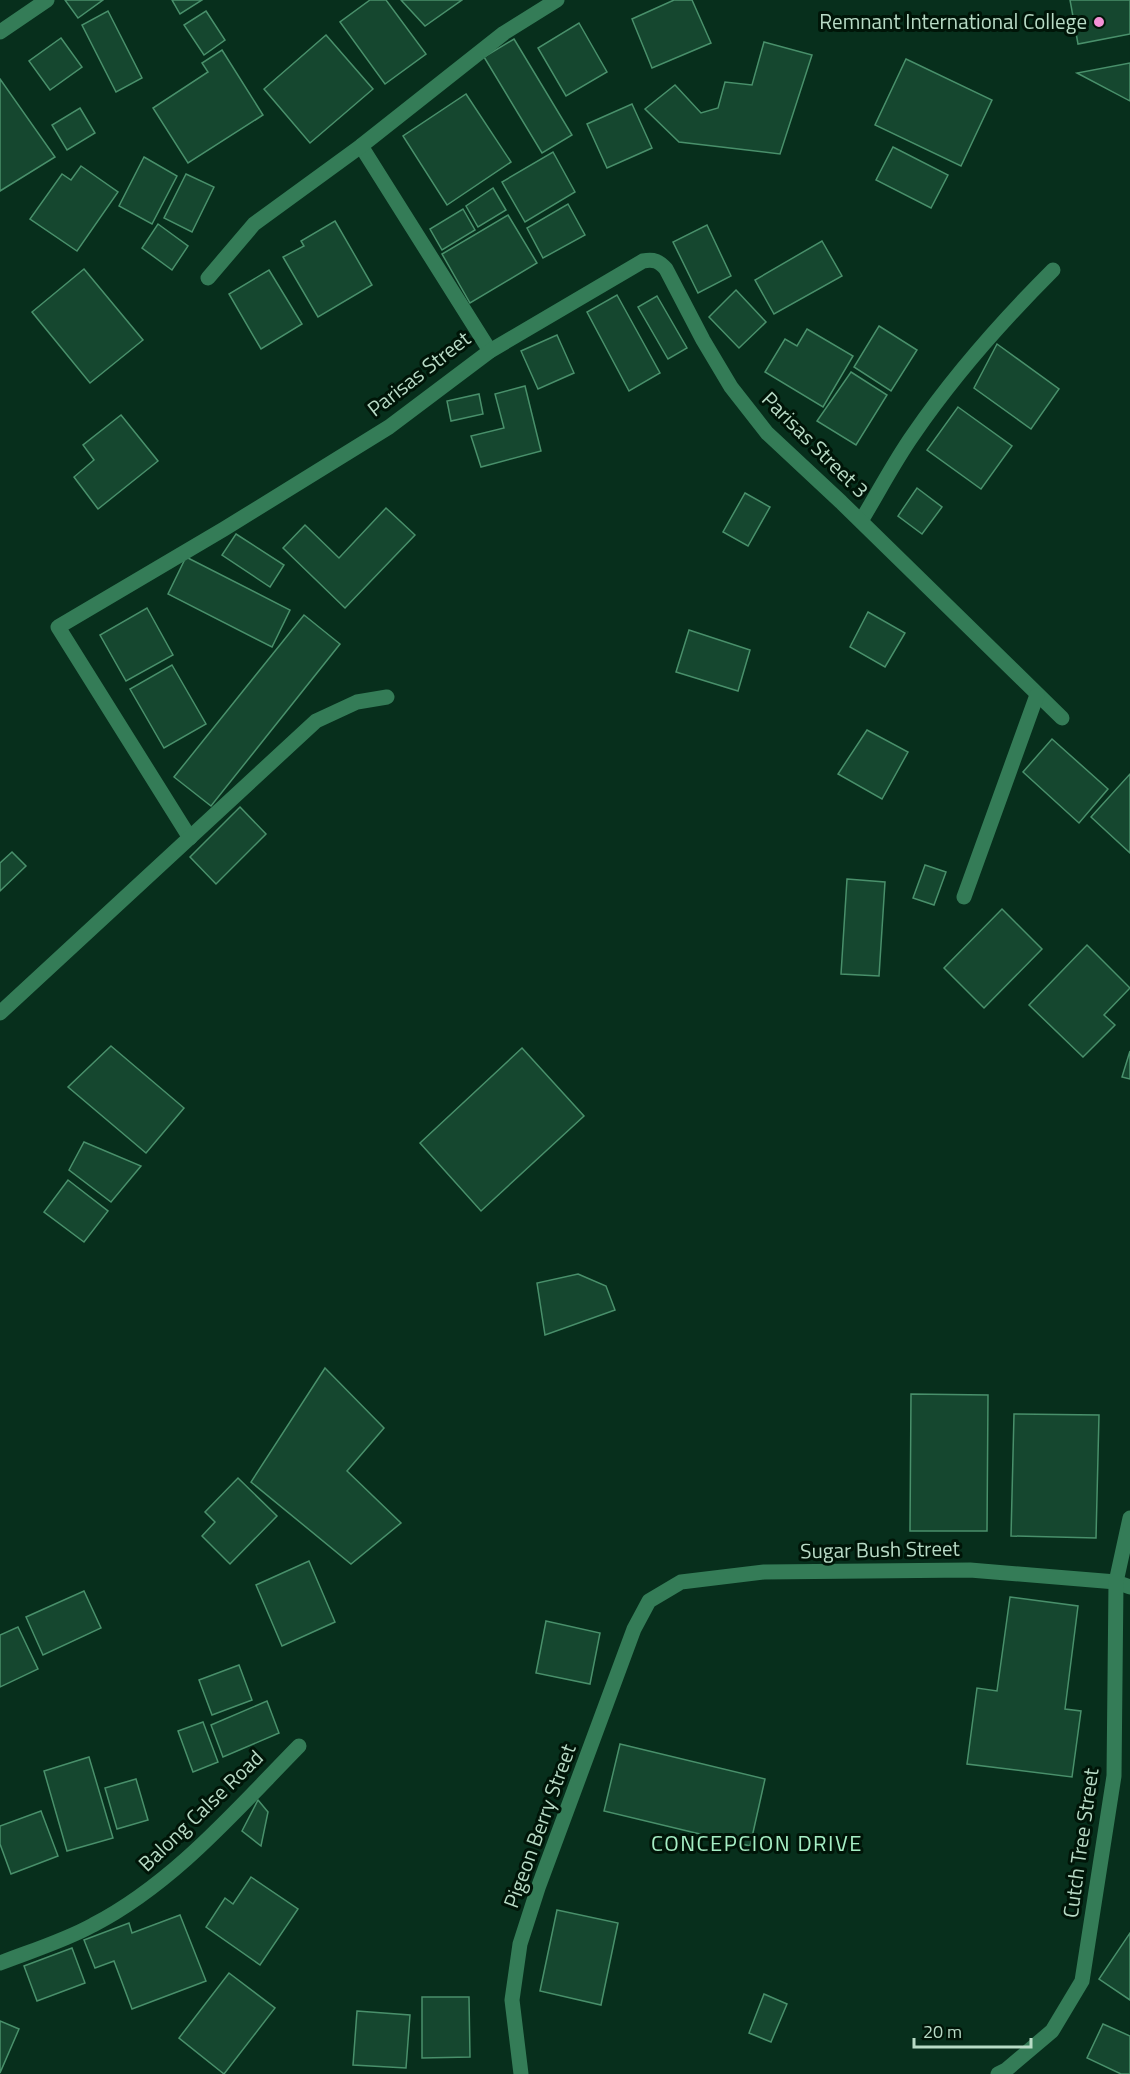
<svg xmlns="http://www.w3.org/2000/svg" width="1130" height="2074" viewBox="0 0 1130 2074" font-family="'Titillium Web',sans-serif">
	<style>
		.building { fill: #15472f; stroke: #49906b; stroke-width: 1.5 }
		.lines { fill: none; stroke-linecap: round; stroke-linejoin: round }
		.minor { stroke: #347c57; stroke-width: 15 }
		.poi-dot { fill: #f391d6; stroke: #001508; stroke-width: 2 }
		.labels { text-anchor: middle; stroke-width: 6; stroke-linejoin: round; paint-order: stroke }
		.poi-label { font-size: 21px; fill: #b8dbc6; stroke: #001508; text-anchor: end }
		.street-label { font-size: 21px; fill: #b8dbc6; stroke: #001508 }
		.neighbourhood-label { font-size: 22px; letter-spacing: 1.5px; fill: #a6efc5; stroke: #001508 }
	</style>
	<rect width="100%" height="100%" fill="#072f1c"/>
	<g class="building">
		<path d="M 65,0 L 103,0 L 78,18 Z"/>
		<path d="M 172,0 L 202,0 L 180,14 Z"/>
		<path d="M 370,0 L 386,0 L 426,54 L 385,84 L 340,22 Z"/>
		<path d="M 401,0 L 462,0 L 425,26 Z"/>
		<path d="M 674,0 L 692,0 L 711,43 L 652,68 L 632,19 Z"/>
		<path d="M 1070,0 L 1130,0 L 1130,34 L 1078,44 Z"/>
		<path d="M 108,11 L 142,78 L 116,92 L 82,25 Z"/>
		<path d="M 206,11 L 225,40 L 204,55 L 184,25 Z"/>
		<path d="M 579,23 L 607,72 L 566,96 L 538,48 Z"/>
		<path d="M 326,35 L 373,89 L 310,143 L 264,89 Z"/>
		<path d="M 61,38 L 82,67 L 50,90 L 29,61 Z"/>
		<path d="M 514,39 L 572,135 L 542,153 L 484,57 Z"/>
		<path d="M 764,42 L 812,55 L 780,154 L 679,142 L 645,109 L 675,85 L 701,113 L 718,108 L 725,82 L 752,85 Z"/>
		<path d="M 222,50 L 263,115 L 188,163 L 153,108 L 208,72 L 202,63 Z"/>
		<path d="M 906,59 L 992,100 L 961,166 L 875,125 Z"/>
		<path d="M 1130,63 L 1130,101 L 1077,73 Z"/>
		<path d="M 0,79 L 55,157 L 0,191 Z"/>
		<path d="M 466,94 L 511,162 L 447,205 L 403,136 Z"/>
		<path d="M 632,104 L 652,148 L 607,168 L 587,124 Z"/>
		<path d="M 80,108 L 95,133 L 67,150 L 52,125 Z"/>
		<path d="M 893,147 L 948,175 L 931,208 L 876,180 Z"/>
		<path d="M 553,152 L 575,192 L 525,222 L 502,182 Z"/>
		<path d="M 144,157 L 177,176 L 152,224 L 119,206 Z"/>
		<path d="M 81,166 L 118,192 L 77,251 L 30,219 L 62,174 L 71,180 Z"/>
		<path d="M 186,174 L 214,187 L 192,232 L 164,218 Z"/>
		<path d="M 493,188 L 506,210 L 478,227 L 466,206 Z"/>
		<path d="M 568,204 L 585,235 L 543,258 L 527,228 Z"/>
		<path d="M 463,209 L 475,230 L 442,250 L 430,229 Z"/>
		<path d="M 508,215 L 537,263 L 470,303 L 442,254 Z"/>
		<path d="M 335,221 L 372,285 L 318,317 L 283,257 L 304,246 L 301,241 Z"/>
		<path d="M 158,224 L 188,246 L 172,270 L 142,248 Z"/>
		<path d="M 707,225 L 731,276 L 698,293 L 673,242 Z"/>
		<path d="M 822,241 L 842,276 L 774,314 L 755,280 Z"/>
		<path d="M 84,269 L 143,340 L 90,383 L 32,312 Z"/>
		<path d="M 269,270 L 302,324 L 261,349 L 229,294 Z"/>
		<path d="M 736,290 L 766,322 L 739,348 L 709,317 Z"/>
		<path d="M 617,295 L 660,373 L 629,391 L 587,312 Z"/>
		<path d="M 657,296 L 687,348 L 668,359 L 638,307 Z"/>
		<path d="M 879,326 L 917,350 L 891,391 L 854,367 Z"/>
		<path d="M 807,329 L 853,356 L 823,407 L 765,372 L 785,339 L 797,346 Z"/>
		<path d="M 557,335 L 574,373 L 538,389 L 521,351 Z"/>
		<path d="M 997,344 L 1059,389 L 1031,429 L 974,388 Z"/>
		<path d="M 851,372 L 887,395 L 856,445 L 817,421 Z"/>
		<path d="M 525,386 L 541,451 L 481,467 L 471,436 L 504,428 L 495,394 Z"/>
		<path d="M 479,394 L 483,414 L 451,421 L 447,401 Z"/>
		<path d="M 958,407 L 1012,446 L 981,489 L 927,450 Z"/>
		<path d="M 121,415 L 158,461 L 98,509 L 74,477 L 94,460 L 83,445 Z"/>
		<path d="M 917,488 L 942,507 L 922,534 L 898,516 Z"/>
		<path d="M 745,493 L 770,507 L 748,546 L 723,532 Z"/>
		<path d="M 386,508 L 415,535 L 345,608 L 283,548 L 305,525 L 339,558 Z"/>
		<path d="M 236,534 L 284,565 L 270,587 L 222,555 Z"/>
		<path d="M 186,557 L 290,610 L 272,647 L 168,594 Z"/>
		<path d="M 147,608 L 173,655 L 126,681 L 100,635 Z"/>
		<path d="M 868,612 L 905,633 L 885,667 L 850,647 Z"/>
		<path d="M 304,615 L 340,644 L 211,806 L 174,777 Z"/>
		<path d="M 689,630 L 750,650 L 738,691 L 676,672 Z"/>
		<path d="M 172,665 L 206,724 L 164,748 L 130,689 Z"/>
		<path d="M 867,730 L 908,752 L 882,799 L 838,774 Z"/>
		<path d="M 1052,739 L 1108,789 L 1079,823 L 1023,772 Z"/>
		<path d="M 1130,774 L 1130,853 L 1091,817 Z"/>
		<path d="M 240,807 L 266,834 L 216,884 L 190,857 Z"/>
		<path d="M 12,852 L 26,866 L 0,891 L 0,863 Z"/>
		<path d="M 925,865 L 946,872 L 934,905 L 913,898 Z"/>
		<path d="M 847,879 L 885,882 L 879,976 L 841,974 Z"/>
		<path d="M 1002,909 L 1042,949 L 984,1008 L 944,968 Z"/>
		<path d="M 1087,945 L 1130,988 L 1104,1015 L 1115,1025 L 1083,1057 L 1029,1005 Z"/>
		<path d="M 111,1046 L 184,1108 L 146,1153 L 68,1087 Z"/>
		<path d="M 522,1048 L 584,1116 L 481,1211 L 420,1143 Z"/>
		<path d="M 1130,1051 L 1130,1079 L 1122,1077 Z"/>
		<path d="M 84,1142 L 141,1166 L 111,1202 L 69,1170 Z"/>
		<path d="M 68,1180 L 108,1211 L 84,1242 L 44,1212 Z"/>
		<path d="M 578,1274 L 606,1286 L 615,1310 L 545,1335 L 537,1283 Z"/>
		<path d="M 325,1368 L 384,1428 L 347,1471 L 401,1523 L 351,1564 L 251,1482 Z"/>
		<path d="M 911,1394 L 988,1395 L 987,1531 L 910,1531 Z"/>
		<path d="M 1014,1414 L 1099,1415 L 1096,1538 L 1011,1536 Z"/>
		<path d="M 238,1478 L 277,1516 L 230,1564 L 202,1536 L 215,1522 L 205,1512 Z"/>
		<path d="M 309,1561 L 335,1622 L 282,1646 L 256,1585 Z"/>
		<path d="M 84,1591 L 101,1628 L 43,1655 L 26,1617 Z"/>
		<path d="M 1010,1597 L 1078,1606 L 1065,1709 L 1081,1711 L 1072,1777 L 967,1764 L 977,1688 L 997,1691 Z"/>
		<path d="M 546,1621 L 600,1633 L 590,1684 L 536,1673 Z"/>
		<path d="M 18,1627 L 38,1669 L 0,1687 L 0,1635 Z"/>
		<path d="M 239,1665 L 252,1700 L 212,1715 L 199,1680 Z"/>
		<path d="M 267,1701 L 279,1733 L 223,1757 L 211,1725 Z"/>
		<path d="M 203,1722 L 218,1762 L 193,1772 L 178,1731 Z"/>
		<path d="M 620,1744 L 765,1779 L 750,1846 L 604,1811 Z"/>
		<path d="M 89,1757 L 113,1838 L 67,1851 L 44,1771 Z"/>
		<path d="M 136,1779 L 148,1820 L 117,1829 L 105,1788 Z"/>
		<path d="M 258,1800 L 268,1812 L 261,1846 L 242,1831 Z"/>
		<path d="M 41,1811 L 58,1856 L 11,1874 L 0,1844 L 0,1826 Z"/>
		<path d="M 251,1877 L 298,1909 L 260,1965 L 206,1927 L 225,1898 L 233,1904 Z"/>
		<path d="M 557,1910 L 618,1923 L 601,2005 L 540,1991 Z"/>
		<path d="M 180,1915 L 206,1981 L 132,2009 L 114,1961 L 95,1968 L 84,1940 L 129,1923 L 132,1933 Z"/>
		<path d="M 1130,1933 L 1130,2000 L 1099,1979 Z"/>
		<path d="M 72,1948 L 85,1983 L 37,2001 L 24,1966 Z"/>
		<path d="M 229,1973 L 275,2008 L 224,2074 L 179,2038 Z"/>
		<path d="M 764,1994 L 787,2004 L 771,2042 L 749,2033 Z"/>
		<path d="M 422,1997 L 469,1997 L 470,2057 L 422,2058 Z"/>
		<path d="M 357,2011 L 410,2015 L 406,2068 L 353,2065 Z"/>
		<path d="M 0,2021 L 19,2029 L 0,2073 Z"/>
		<path d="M 1103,2024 L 1130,2036 L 1130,2074 L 1121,2074 L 1087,2058 Z"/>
	</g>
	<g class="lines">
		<g class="minor">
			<path d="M 0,32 L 47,0"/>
			<path d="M 361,146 L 490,351"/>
			<path d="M 208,278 L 254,224 L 361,146 L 504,33 L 557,0"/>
			<path d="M 861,521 C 878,493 894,462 913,435 C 954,375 1002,321 1053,270"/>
			<path d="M 190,838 L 58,627 L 224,529 L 389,427 L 490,351 L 643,261 C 654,259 659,261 666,269 L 703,340 L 731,387 L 767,433 L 841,502 L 1062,718"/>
			<path d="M 964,897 L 1037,695"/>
			<path d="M 0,1013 L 316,721 L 357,702 L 387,697"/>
			<path d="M 0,1963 C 31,1951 64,1941 93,1925 C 174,1883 236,1810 299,1746"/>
			<path d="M 521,2074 L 512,2000 L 520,1944 L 538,1888 L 634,1629 L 649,1601 L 681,1582 L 764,1572 L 970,1570 L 1116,1582 L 1130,1587"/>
			<path d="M 998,2074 L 1006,2070 L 1052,2031 L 1082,1981 L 1114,1776 L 1116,1582 L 1130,1518"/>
		</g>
	</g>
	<circle class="poi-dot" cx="1099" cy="22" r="6"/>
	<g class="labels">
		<g class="poi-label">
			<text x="1087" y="29">Remnant International College</text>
		</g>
		<g class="street-label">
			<text transform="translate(419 374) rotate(-38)" y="7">Parisas Street</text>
			<text transform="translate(815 445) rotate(45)" y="7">Parisas Street 3</text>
			<text transform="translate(880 1550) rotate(-1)" y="7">Sugar Bush Street</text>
			<text transform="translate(201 1811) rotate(-44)" y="7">Balong Calse Road</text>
			<text transform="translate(540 1826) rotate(-70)" y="7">Pigeon Berry Street</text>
			<text transform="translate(1081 1843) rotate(-82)" y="7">Cutch Tree Street</text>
		</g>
		<g class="neighbourhood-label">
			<text x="757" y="1851">CONCEPCION DRIVE</text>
		</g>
	</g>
	<path d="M914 2038v9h117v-9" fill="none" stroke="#b8dbc6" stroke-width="3"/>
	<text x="923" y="2038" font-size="18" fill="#b8dbc6" stroke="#001508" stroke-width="4.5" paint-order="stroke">20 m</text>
</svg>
